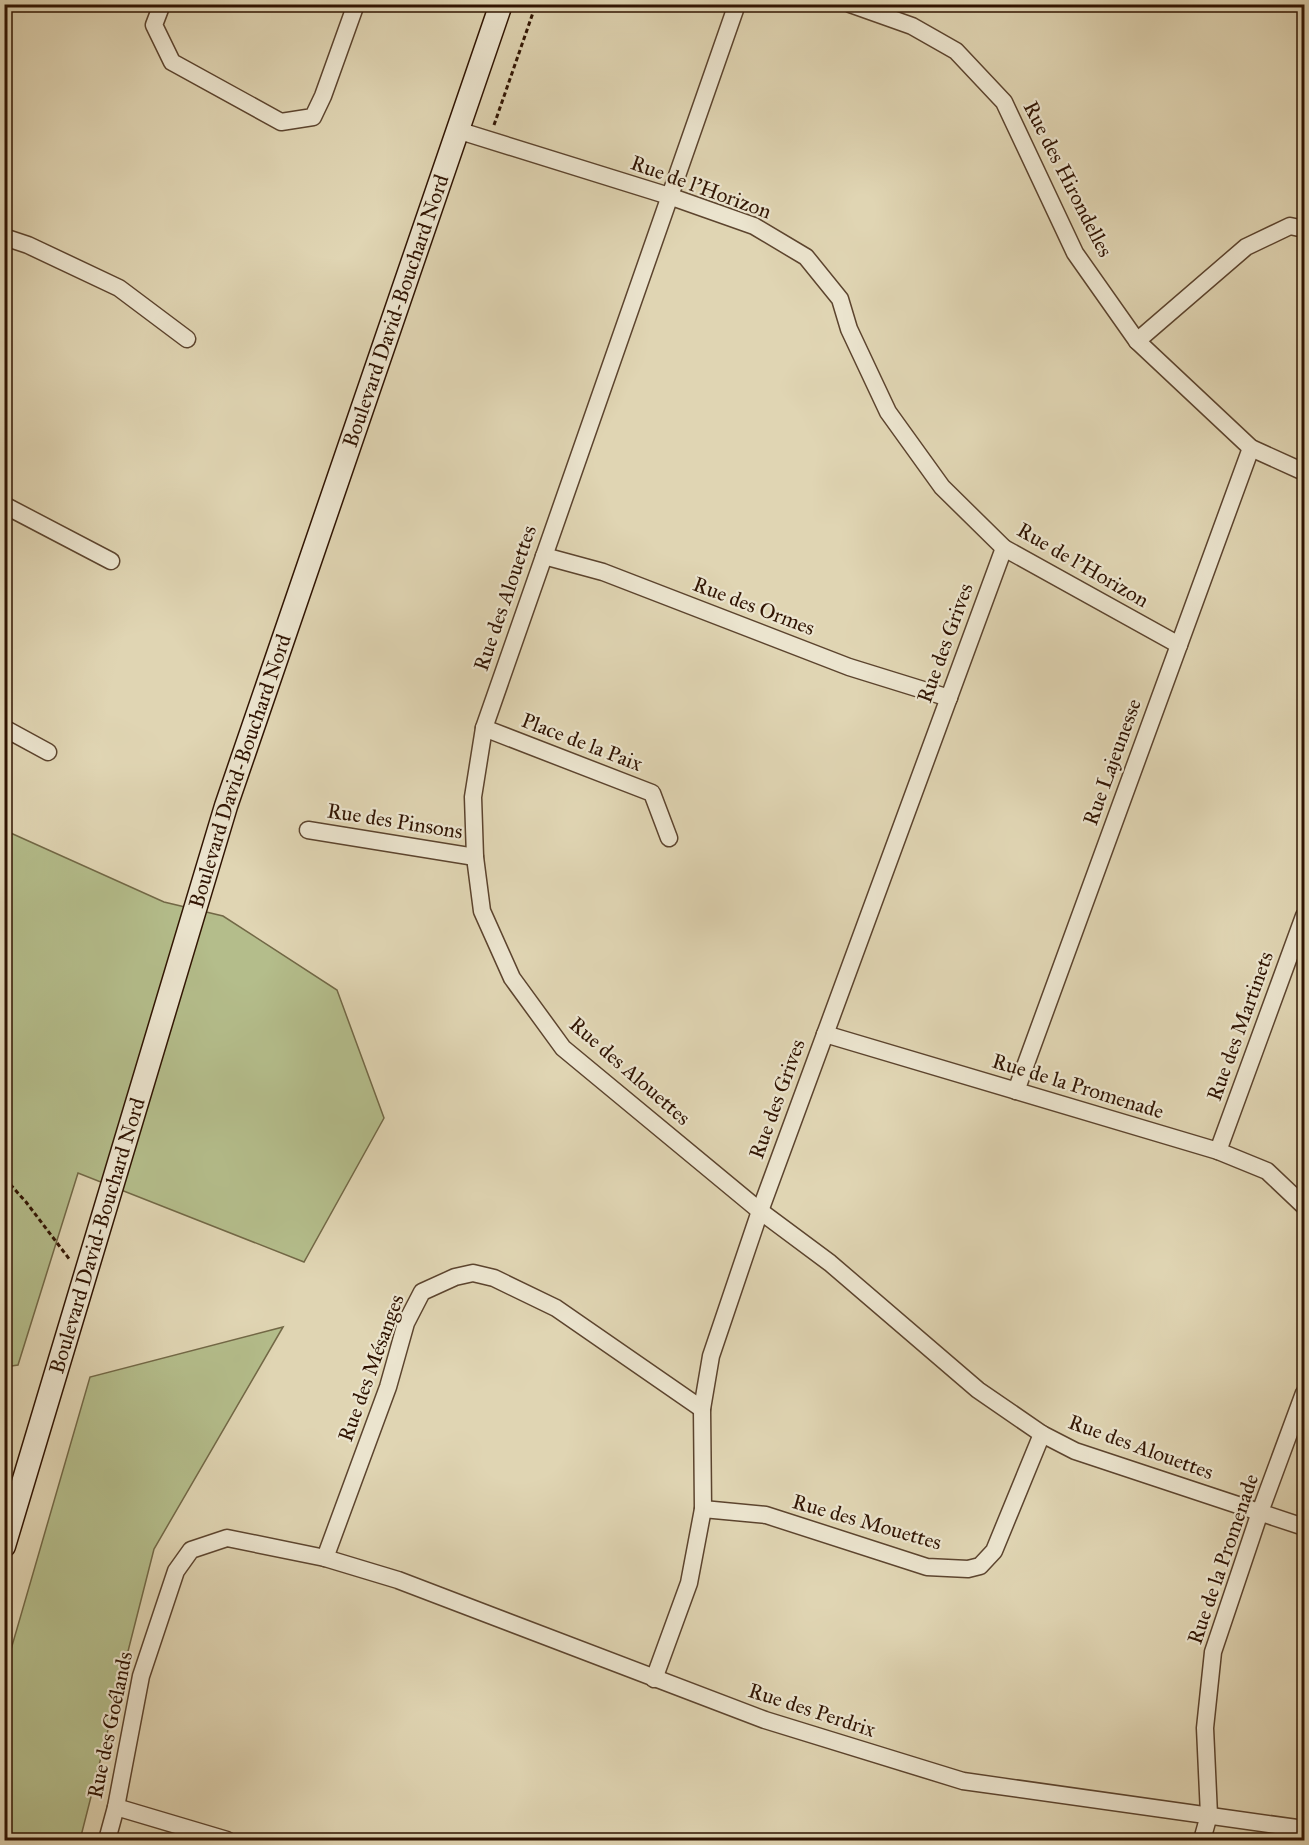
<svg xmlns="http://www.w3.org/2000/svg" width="1309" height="1845" viewBox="0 0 1309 1845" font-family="'IM FELL Great Primer',serif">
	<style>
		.green { fill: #b4bd8b; stroke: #726846; stroke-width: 1.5 }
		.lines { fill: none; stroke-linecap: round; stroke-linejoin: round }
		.street-casing { stroke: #5c442e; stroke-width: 19 }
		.secondary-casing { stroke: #301402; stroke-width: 25 }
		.path { stroke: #301402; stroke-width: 3; stroke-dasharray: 4.5 3; stroke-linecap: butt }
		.street { stroke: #ebe4ce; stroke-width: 16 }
		.secondary { stroke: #ebe4ce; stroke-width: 22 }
		.labels { text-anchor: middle; stroke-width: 4.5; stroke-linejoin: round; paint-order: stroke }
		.street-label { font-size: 21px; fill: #301402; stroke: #ebe4ce }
	</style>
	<rect width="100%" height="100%" fill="#e0d5b3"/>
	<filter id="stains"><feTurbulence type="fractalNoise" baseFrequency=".00333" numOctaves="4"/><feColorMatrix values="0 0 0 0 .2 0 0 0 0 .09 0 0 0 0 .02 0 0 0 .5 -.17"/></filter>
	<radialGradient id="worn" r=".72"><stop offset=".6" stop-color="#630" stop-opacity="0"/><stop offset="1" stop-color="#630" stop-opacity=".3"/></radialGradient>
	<g class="green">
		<path d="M 4,830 L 164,902 L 223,916 L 337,990 L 384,1118 L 304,1262 L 78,1173 L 18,1365 L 5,1367 Z"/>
		<path d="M 283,1327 L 154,1549 L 80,1840 L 5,1840 L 5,1670 L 90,1377 Z"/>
	</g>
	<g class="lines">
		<g class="street-casing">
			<g id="street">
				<path d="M 162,4 L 154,25 L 172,62 L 281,122 L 313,117 L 323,96 L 356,4"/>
				<path d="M 737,4 L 484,728 L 473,797 L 475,857 L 482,911 L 512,978 L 563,1048 L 760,1211 L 830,1263 L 978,1390 L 1042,1434 L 1075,1451 L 1304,1527"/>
				<path d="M 850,4 L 912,26 L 956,51 L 1004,102 L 1075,253 L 1137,341 L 1251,448 L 1304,472"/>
				<path d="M 457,130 L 669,196 L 754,226 L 806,257 L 840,299 L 849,329 L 888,412 L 942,487 L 1004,548 L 1179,645"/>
				<path d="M 4,237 L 28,245 L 119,288 L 187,339"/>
				<path d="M 1137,341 L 1246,247 L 1290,226 L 1304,229"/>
				<path d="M 4,505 L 111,561"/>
				<path d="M 544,556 L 603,572 L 849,667 L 949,698"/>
				<path d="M 4,728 L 48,752"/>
				<path d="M 484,728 L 652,793 L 669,838"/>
				<path d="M 308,830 L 475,857"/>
				<path d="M 825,1034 L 1218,1151 L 1267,1171 L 1304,1206"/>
				<path d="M 1016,1091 L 1251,448"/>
				<path d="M 1218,1151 L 1304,916"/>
				<path d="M 703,1509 L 766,1515 L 927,1567 L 968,1569 L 980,1566 L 994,1551 L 1042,1434"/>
				<path d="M 325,1558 L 388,1387 L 406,1323 L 422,1292 L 455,1277 L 473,1273 L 494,1278 L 556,1308 L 702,1409"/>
				<path d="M 654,1679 L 689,1583 L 703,1509 L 702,1409 L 711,1356 L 760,1211 L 1004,548"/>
				<path d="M 116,1807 L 227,1840"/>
				<path d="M 107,1840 L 116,1807 L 141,1676 L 176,1571 L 191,1550 L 227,1538 L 325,1558 L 398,1580 L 765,1720 L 963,1781 L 1304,1829"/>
				<path d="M 1202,1840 L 1209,1815 L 1205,1728 L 1213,1652 L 1260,1512 L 1304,1393"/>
			</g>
		</g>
		<g class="secondary-casing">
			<g id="secondary">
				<path id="s1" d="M 4,1546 L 226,806 L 501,4"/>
			</g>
		</g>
		<g class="path">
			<path d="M 494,125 L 536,4"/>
			<path d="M 4,1181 L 8,1182 L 26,1202 L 70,1260"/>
		</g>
		<use href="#street" class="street"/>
		<use href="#secondary" class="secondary"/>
	</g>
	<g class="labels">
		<g class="street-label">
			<text transform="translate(1068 179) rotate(63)" y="7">Rue des Hirondelles</text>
			<text transform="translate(701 187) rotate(20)" y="7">Rue de l'Horizon</text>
			<text dy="7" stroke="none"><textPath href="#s1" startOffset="1296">Boulevard David-Bouchard Nord</textPath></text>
			<text transform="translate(1083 565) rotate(30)" y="7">Rue de l'Horizon</text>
			<text transform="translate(505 598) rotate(-71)" y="7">Rue des Alouettes</text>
			<text transform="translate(754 606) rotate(21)" y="7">Rue des Ormes</text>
			<text transform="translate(945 643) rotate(-70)" y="7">Rue des Grives</text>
			<text transform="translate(582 742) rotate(21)" y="7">Place de la Paix</text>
			<text transform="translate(1112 762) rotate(-70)" y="7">Rue Lajeunesse</text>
			<text dy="7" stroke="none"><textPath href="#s1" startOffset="810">Boulevard David-Bouchard Nord</textPath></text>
			<text transform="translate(395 821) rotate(9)" y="7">Rue des Pinsons</text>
			<text transform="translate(1240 1026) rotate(-70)" y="7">Rue des Martinets</text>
			<text transform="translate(630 1071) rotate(41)" y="7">Rue des Alouettes</text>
			<text transform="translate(1078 1086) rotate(17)" y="7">Rue de la Promenade</text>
			<text transform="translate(777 1099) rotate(-70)" y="7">Rue des Grives</text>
			<text dy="7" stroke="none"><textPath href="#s1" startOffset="324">Boulevard David-Bouchard Nord</textPath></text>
			<text transform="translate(371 1368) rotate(-70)" y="7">Rue des Mésanges</text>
			<text transform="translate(1141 1447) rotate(20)" y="7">Rue des Alouettes</text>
			<text transform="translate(867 1522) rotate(16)" y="7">Rue des Mouettes</text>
			<text transform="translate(1223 1559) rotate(-71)" y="7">Rue de la Promenade</text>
			<text transform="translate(812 1710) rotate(18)" y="7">Rue des Perdrix</text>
			<text transform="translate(110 1725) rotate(-78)" y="7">Rue des Goélands</text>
		</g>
	</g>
	<rect width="1309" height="1845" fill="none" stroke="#e0d5b3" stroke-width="24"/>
	<rect x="6" y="6" width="1297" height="1833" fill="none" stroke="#301402" stroke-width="3"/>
	<rect x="12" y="12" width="1285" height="1821" fill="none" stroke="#301402" stroke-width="1.5"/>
	<rect width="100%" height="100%" filter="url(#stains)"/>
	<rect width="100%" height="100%" fill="url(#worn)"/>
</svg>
